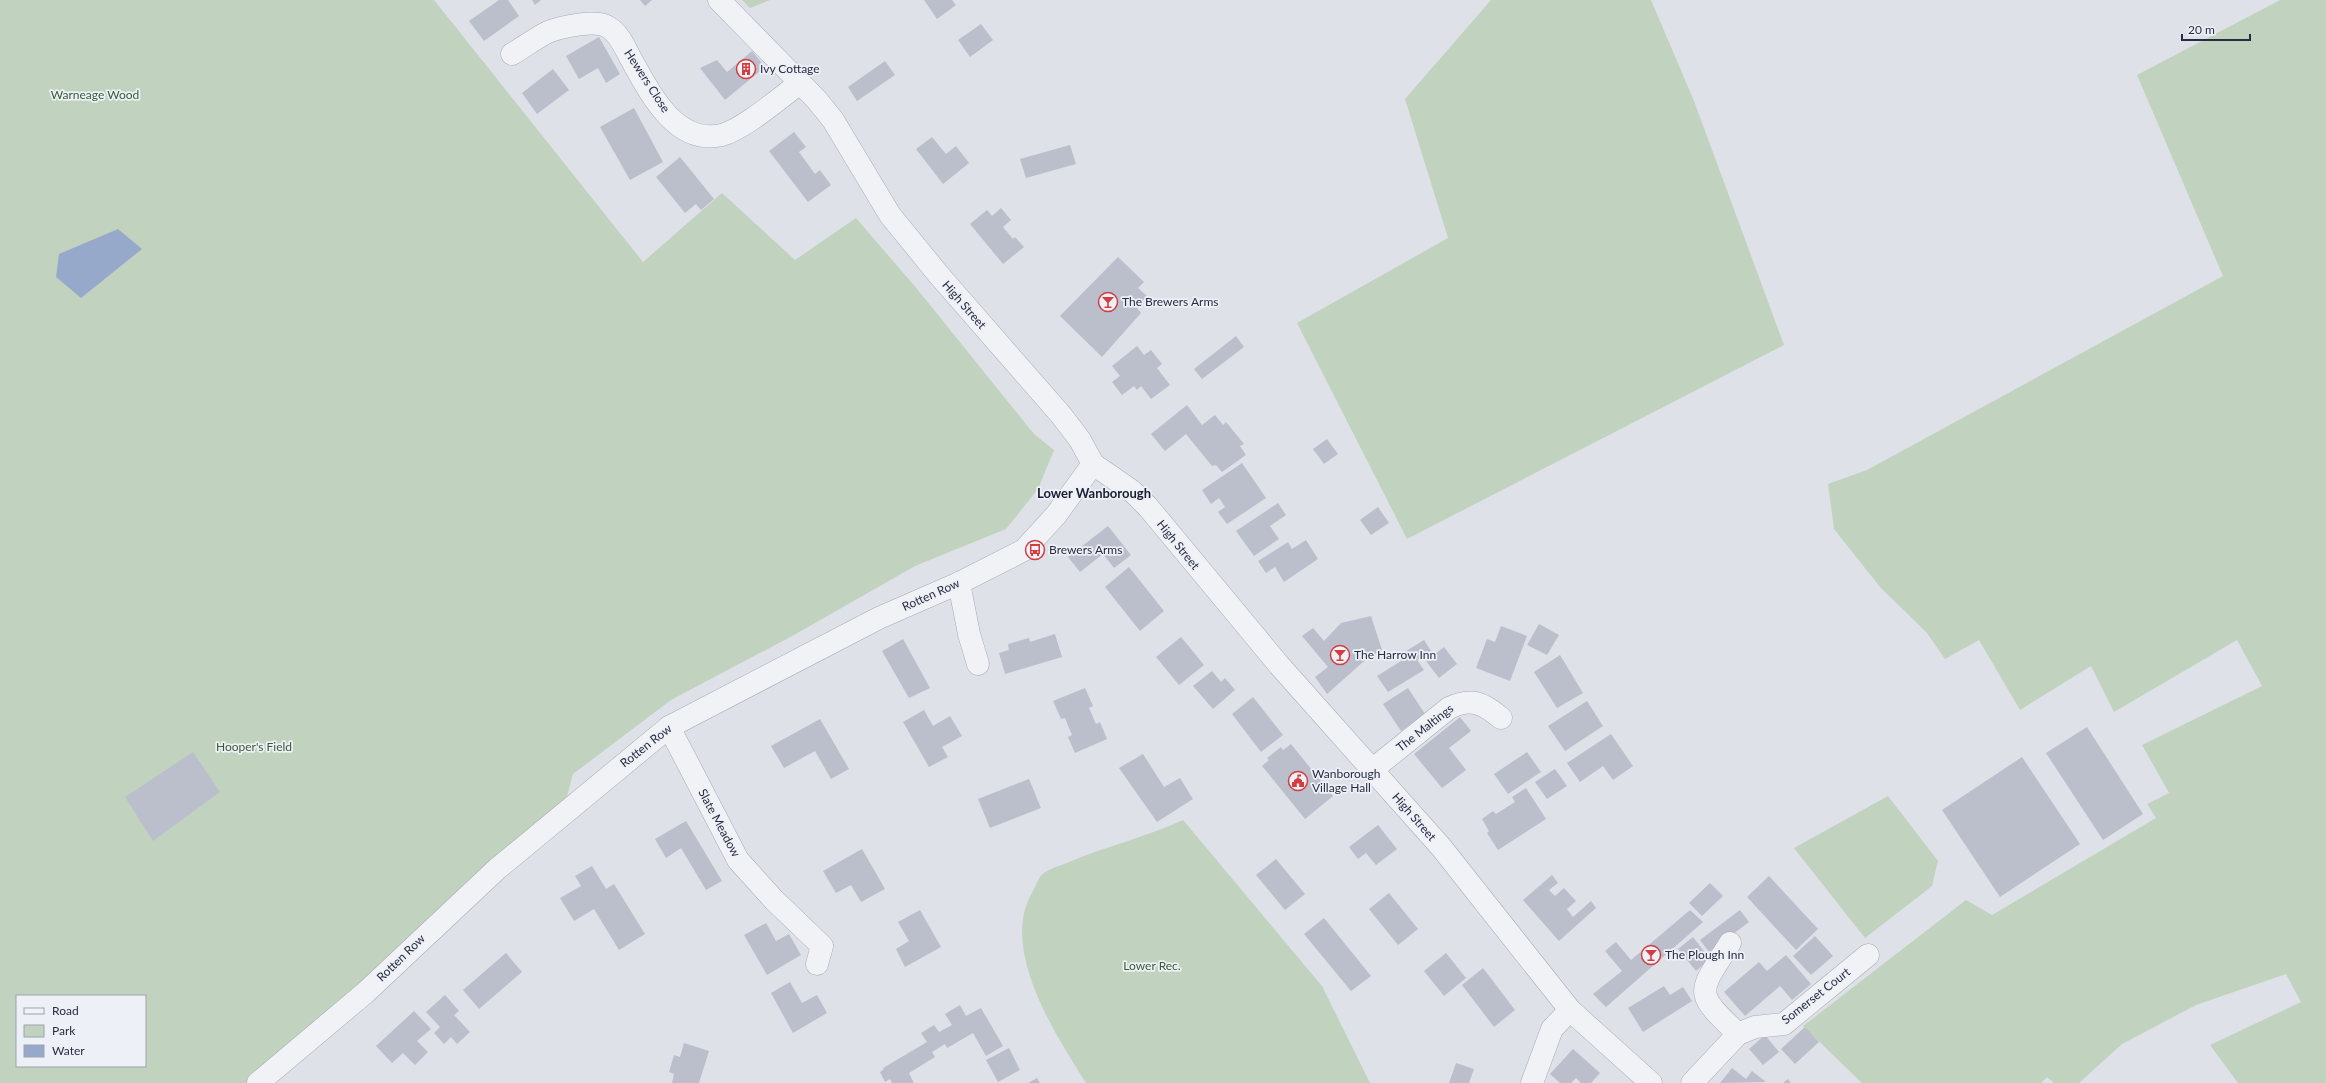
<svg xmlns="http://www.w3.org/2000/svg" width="2326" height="1083" viewBox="0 0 2326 1083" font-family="Lato,sans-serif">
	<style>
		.green { fill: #c1d3bf; fill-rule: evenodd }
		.water { fill: #97a9ca }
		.building { fill: #bbbfcb }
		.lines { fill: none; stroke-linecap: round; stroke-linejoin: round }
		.minor-casing { stroke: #a7abb6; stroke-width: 23 }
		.minor { stroke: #f1f2f6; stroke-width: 22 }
		.labels { text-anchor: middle; stroke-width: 3.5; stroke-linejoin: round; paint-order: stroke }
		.poi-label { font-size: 12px; fill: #272c40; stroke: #edf0f6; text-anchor: start }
		.street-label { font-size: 12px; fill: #272c40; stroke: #edf0f6 }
		.park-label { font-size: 12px; fill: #365c33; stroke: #edf0f6 }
		.neighbourhood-label { font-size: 13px; font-weight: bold; fill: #191e30; stroke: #edf0f6 }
	</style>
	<rect width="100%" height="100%" fill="#dee1e8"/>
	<g class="green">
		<path d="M 0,0 L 434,0 L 643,262 L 722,193 L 795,260 L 856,218 L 918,290 L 1034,434 L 1054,450 L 1038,489 L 1006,529 L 915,566 L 794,635 L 671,700 L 573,774 L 562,814 L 258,1083 L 0,1083 ZM 17,996 L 145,996 L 145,1066 L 17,1066 Z"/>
		<path d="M 742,0 L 770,0 L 750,8 Z"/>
		<path d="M 1491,0 L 1651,0 L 1694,101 L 1784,345 L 1407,539 L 1297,323 L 1448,238 L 1405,99 Z"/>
		<path d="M 2280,0 L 2326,0 L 2326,1083 L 2238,1083 L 2210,1045 L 2301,1002 L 2286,974 L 2196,1005 L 2122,1044 L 2079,1083 L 2054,1083 L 2047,1077 L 2041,1083 L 1862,1083 L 1803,1026 L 1966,900 L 1992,915 L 2156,818 L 2147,804 L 2169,793 L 2142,745 L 2262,686 L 2237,640 L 2114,712 L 2091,666 L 2020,710 L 1979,640 L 1945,659 L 1927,633 L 1880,587 L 1834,529 L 1828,484 L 1867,470 L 2223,276 L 2137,75 Z"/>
		<path d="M 1888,796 L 1938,861 L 1932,886 L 1865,938 L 1794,848 Z"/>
		<path d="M 1183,820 L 1322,986 L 1370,1083 L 1086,1083 C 1056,1035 998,948 1033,891 C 1036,885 1039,876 1044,873 C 1051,868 1062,865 1069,862 C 1107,846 1146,837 1183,820 Z"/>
	</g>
	<path class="water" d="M 118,229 L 142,249 L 81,298 L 56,277 L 59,254 Z"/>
	<g class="building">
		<path d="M 499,0 L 508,0 L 519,16 L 484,41 L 469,21 Z"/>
		<path d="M 532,0 L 541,0 L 535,5 Z"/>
		<path d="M 640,0 L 652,0 L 645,6 Z"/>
		<path d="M 924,0 L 952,0 L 956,5 L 937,19 Z"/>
		<path d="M 981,24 L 993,40 L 970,57 L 958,40 Z"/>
		<path d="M 599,37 L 620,74 L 606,83 L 598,68 L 579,79 L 566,56 Z"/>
		<path d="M 752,51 L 765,67 L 725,100 L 700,68 L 717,60 L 727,72 Z"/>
		<path d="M 885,61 L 895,75 L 857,101 L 848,87 Z"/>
		<path d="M 553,69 L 569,90 L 537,114 L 522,93 Z"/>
		<path d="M 634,108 L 663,162 L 630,180 L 600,127 Z"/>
		<path d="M 794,132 L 806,147 L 799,152 L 815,174 L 820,170 L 831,185 L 808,202 L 769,151 Z"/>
		<path d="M 932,137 L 946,154 L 956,146 L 969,163 L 943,184 L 916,149 Z"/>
		<path d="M 1070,145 L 1076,164 L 1026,178 L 1020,159 Z"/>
		<path d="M 680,157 L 714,199 L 701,210 L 696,204 L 685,213 L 656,177 Z"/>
		<path d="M 1001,208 L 1011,220 L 1003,227 L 1013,239 L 1015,237 L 1024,247 L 1003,264 L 970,224 L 987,210 L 992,216 Z"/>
		<path d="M 1118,257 L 1144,282 L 1138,288 L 1147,296 L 1136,307 L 1141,313 L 1102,357 L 1060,316 Z"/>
		<path d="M 1236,336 L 1244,347 L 1202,379 L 1194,369 Z"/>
		<path d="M 1137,346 L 1144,355 L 1151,350 L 1162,364 L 1157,368 L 1170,385 L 1151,399 L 1141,386 L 1137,390 L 1134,386 L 1122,395 L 1112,382 L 1120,376 L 1112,366 Z"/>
		<path d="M 1187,405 L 1202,425 L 1215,415 L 1223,425 L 1226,422 L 1244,444 L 1240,446 L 1246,455 L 1222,472 L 1216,465 L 1212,466 L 1186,434 L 1165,451 L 1151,434 Z"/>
		<path d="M 1327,439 L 1338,454 L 1324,464 L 1313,449 Z"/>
		<path d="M 1242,463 L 1266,498 L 1227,524 L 1218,512 L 1225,507 L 1219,498 L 1211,504 L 1202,490 Z"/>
		<path d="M 1278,503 L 1286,515 L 1270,526 L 1279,539 L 1254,556 L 1236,531 Z"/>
		<path d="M 1378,507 L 1389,523 L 1371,535 L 1360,520 Z"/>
		<path d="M 1108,526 L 1131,555 L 1114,568 L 1103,554 L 1080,572 L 1068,557 Z"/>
		<path d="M 1306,540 L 1318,559 L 1284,582 L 1275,567 L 1266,573 L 1258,561 L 1288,542 L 1292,549 Z"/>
		<path d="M 1129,567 L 1164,611 L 1140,631 L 1105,587 Z"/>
		<path d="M 1371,616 L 1382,650 L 1363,662 L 1327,694 L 1315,677 L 1328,667 L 1302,636 L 1313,628 L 1324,641 L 1341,623 Z"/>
		<path d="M 1539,624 L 1559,635 L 1547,655 L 1527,645 Z"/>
		<path d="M 1501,626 L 1527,636 L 1510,681 L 1476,668 L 1487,639 L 1495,642 Z"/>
		<path d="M 1055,634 L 1062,657 L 1005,674 L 999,653 L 1009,650 L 1008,644 L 1029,638 L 1030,642 Z"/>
		<path d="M 1181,637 L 1204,665 L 1179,685 L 1156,657 Z"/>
		<path d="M 903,639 L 930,688 L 909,698 L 882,651 Z"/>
		<path d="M 1424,640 L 1431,651 L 1417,660 L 1424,670 L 1388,692 L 1377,676 L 1406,658 L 1403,653 Z"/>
		<path d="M 1444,647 L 1457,664 L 1439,678 L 1426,661 Z"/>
		<path d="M 1560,655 L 1583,693 L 1557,708 L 1534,672 Z"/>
		<path d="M 1212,671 L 1221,682 L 1225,678 L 1235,690 L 1213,709 L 1193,686 Z"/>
		<path d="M 1085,688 L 1093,706 L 1089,708 L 1096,724 L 1100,722 L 1107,739 L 1075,753 L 1068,737 L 1072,735 L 1065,718 L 1061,719 L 1053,701 Z"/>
		<path d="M 1408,688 L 1425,714 L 1401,731 L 1383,704 Z"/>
		<path d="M 1253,697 L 1283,735 L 1261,752 L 1232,714 Z"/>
		<path d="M 1587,701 L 1603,726 L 1565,751 L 1548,726 Z"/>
		<path d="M 924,710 L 933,726 L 950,716 L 962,736 L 942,747 L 948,757 L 929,767 L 903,722 Z"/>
		<path d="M 1460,717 L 1471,731 L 1449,748 L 1466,770 L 1442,788 L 1414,754 Z"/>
		<path d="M 820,719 L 849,769 L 831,779 L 815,751 L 784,768 L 771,746 Z"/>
		<path d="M 2087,727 L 2143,814 L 2103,840 L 2046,753 Z"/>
		<path d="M 1611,734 L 1633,766 L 1613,780 L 1603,766 L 1580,782 L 1567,763 Z"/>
		<path d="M 1291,744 L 1333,796 L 1305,819 L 1262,766 L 1269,760 L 1267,758 L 1281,747 L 1283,750 Z"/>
		<path d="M 193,752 L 220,792 L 153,841 L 125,797 Z"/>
		<path d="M 1527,752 L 1541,772 L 1508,794 L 1494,774 Z"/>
		<path d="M 1143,754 L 1164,787 L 1180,778 L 1193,799 L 1157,822 L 1119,768 Z"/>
		<path d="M 2022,757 L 2080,844 L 2000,897 L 1942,810 Z"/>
		<path d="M 1555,769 L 1567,786 L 1547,799 L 1535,782 Z"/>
		<path d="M 1029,779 L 1041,808 L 990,828 L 978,799 Z"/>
		<path d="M 1526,788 L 1546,819 L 1498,850 L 1487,833 L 1489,831 L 1482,819 L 1493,811 L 1496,814 L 1515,802 L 1512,797 Z"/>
		<path d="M 686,821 L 722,881 L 706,890 L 681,848 L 666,858 L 655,839 Z"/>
		<path d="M 1378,825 L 1397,849 L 1376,865 L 1366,853 L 1358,859 L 1349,847 Z"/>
		<path d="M 862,849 L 885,889 L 861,902 L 851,885 L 836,893 L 823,871 Z"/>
		<path d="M 1276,859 L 1305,894 L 1285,910 L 1256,875 Z"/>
		<path d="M 592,866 L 606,889 L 614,884 L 645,934 L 619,950 L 594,909 L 574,921 L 560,898 L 581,886 L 575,876 Z"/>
		<path d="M 1552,875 L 1558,883 L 1549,890 L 1555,896 L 1564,888 L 1576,901 L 1567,909 L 1573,917 L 1591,901 L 1596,908 L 1559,941 L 1523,900 Z"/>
		<path d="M 1769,876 L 1818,929 L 1796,950 L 1747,897 Z"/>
		<path d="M 1710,883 L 1723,896 L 1702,916 L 1689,903 Z"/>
		<path d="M 1389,893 L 1418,929 L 1398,945 L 1369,909 Z"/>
		<path d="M 920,910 L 941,947 L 905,967 L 896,949 L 909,941 L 898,922 Z"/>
		<path d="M 1690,910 L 1703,922 L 1606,1007 L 1593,994 L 1622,971 L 1605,951 L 1616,942 L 1631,960 Z"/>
		<path d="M 1740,910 L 1749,922 L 1709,952 L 1700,940 Z"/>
		<path d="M 1324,918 L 1371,976 L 1351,991 L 1304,934 Z"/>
		<path d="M 766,923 L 776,941 L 789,934 L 801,955 L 767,975 L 744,935 Z"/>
		<path d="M 1815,936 L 1833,956 L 1811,975 L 1793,956 Z"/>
		<path d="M 1693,937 L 1710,959 L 1696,971 L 1678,949 Z"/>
		<path d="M 506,953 L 522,972 L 479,1009 L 463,990 Z"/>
		<path d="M 1446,953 L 1466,978 L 1444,996 L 1424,971 Z"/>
		<path d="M 1786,955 L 1811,984 L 1792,1000 L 1780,986 L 1745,1016 L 1724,992 L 1759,962 L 1767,971 Z"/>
		<path d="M 1483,968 L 1515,1010 L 1494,1027 L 1462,985 Z"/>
		<path d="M 790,982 L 802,1003 L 817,995 L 827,1013 L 793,1033 L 771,993 Z"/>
		<path d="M 1664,986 L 1670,995 L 1683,987 L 1692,1001 L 1643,1032 L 1628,1008 Z"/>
		<path d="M 445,995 L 459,1011 L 454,1015 L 470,1032 L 457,1044 L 451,1037 L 444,1044 L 434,1033 L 440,1027 L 426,1012 Z"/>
		<path d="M 960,1005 L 966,1016 L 981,1008 L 1003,1046 L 986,1056 L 973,1033 L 947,1048 L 945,1044 L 932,1052 L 935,1057 L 909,1073 L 914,1083 L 892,1083 L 890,1079 L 885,1082 L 880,1072 L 884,1069 L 883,1068 L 927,1042 L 921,1033 L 934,1025 L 939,1032 L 952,1025 L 945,1014 Z"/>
		<path d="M 414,1011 L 431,1029 L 417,1041 L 428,1052 L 415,1065 L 403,1053 L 392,1063 L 376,1046 Z"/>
		<path d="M 1805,1027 L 1819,1042 L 1795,1064 L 1781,1049 Z"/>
		<path d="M 1765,1035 L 1779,1052 L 1763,1065 L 1749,1049 Z"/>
		<path d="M 684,1043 L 709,1051 L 699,1083 L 672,1083 L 674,1074 L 669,1072 L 674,1055 L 680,1057 Z"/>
		<path d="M 1009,1048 L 1020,1070 L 998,1082 L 986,1060 Z"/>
		<path d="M 1573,1049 L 1600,1073 L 1591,1083 L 1581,1083 L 1576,1078 L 1571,1083 L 1560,1083 L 1550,1074 Z"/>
		<path d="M 1456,1063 L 1474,1069 L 1469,1083 L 1449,1083 Z"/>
		<path d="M 1732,1068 L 1746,1079 L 1752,1071 L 1766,1082 L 1720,1083 Z"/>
		<path d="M 1037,1078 L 1040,1083 L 1028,1083 Z"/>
		<path d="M 1788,1079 L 1791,1083 L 1783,1083 Z"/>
	</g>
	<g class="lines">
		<g class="minor-casing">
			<g id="minor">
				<path d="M 719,0 L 816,99 L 833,120 L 890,215 L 938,274 L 1061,415 L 1080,440 L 1093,464 L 1132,491 L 1148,507 L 1279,665 L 1441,847 L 1570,1010 L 1651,1083"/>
				<path d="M 512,54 C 524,47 536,38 548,32 C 561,27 596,19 608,27 C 619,33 625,48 631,59 C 649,91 675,146 722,135 C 744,129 781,97 800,83"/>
				<path d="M 959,583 L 969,634 L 978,664"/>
				<path d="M 669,727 L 738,860 L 774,900 L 822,946 L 817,964"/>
				<path d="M 1373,769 L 1449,708 C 1471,697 1483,703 1501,718"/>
				<path d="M 1730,943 C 1698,994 1693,991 1738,1034"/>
				<path d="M 258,1083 L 365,993 L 497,869 L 669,727 L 879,618 L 959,583 L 1024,550 L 1056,515 L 1093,464"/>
				<path d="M 1532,1083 L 1552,1029 L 1570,1010"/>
				<path d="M 1692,1083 L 1738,1034 L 1755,1027 L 1784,1024 L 1868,955"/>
			</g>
		</g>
		<use href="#minor" class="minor"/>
	</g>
	<defs>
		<g id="building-ring" transform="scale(1)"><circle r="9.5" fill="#edf0f6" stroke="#d33d40" stroke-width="1.5"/><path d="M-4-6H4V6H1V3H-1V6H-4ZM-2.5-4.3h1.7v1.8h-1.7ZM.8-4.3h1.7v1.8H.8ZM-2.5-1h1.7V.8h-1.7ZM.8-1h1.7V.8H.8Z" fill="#d33d40"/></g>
		<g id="bar-ring" transform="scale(1)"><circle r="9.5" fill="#edf0f6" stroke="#d33d40" stroke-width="1.5"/><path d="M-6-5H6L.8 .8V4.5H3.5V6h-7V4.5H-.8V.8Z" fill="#d33d40"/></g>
		<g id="bus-ring" transform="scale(1)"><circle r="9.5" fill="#edf0f6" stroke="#d33d40" stroke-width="1.5"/><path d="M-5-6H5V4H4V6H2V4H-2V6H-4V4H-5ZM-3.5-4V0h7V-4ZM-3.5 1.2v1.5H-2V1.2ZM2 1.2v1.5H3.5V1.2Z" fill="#d33d40"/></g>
		<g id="civic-ring" transform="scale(1)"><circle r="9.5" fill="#edf0f6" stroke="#d33d40" stroke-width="1.5"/><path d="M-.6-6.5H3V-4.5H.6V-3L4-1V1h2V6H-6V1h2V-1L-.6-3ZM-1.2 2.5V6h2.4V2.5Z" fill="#d33d40"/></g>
	</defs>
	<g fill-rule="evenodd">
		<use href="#building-ring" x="746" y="69"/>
		<use href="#bar-ring" x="1108" y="302"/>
		<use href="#bus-ring" x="1035" y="550"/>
		<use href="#bar-ring" x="1340" y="655"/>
		<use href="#civic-ring" x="1298" y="781"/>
		<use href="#bar-ring" x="1651" y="955"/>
	</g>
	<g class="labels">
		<g class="poi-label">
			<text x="760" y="73">Ivy Cottage</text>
			<text x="1122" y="306">The Brewers Arms</text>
			<text x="1049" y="554">Brewers Arms</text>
			<text x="1354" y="659">The Harrow Inn</text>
			<text x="1312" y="778">Wanborough<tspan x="1312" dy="14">Village Hall</tspan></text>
			<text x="1665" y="959">The Plough Inn</text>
		</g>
		<g class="street-label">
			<text transform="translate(647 81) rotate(57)" y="4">Hewers Close</text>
			<text transform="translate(964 305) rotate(49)" y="4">High Street</text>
			<text transform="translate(1178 545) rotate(51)" y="4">High Street</text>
			<text transform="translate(931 595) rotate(-24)" y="4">Rotten Row</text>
			<text transform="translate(1425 728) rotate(-38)" y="4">The Maltings</text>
			<text transform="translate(646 746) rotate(-38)" y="4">Rotten Row</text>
			<text transform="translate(1414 817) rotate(49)" y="4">High Street</text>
			<text transform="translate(719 823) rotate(62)" y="4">Slate Meadow</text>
			<text transform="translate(401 958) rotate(-44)" y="4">Rotten Row</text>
			<text transform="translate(1816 996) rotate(-38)" y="4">Somerset Court</text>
		</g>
		<g class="park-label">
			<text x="95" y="99">Warneage Wood</text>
			<text x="254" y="751">Hooper's Field</text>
			<text x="1152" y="970">Lower Rec.</text>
		</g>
		<g class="neighbourhood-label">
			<text x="1094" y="498">Lower Wanborough</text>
		</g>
	</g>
	<rect x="16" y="995" width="130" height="72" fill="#edf0f6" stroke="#9ea2ad"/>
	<rect x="24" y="1008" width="20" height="6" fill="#f1f2f6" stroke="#9ea2ad"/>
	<text x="52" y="1015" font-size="12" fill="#272c40">Road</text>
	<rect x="24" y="1025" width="20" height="12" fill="#c1d3bf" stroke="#9ea2ad"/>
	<text x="52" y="1035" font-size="12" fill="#272c40">Park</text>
	<rect x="24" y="1045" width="20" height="12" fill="#97a9ca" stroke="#9ea2ad"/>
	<text x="52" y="1055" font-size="12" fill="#272c40">Water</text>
	<path d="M2182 34v6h68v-6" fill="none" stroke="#272c40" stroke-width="2"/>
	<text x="2188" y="34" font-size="12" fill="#272c40" stroke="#edf0f6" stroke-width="3" paint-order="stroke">20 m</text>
</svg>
